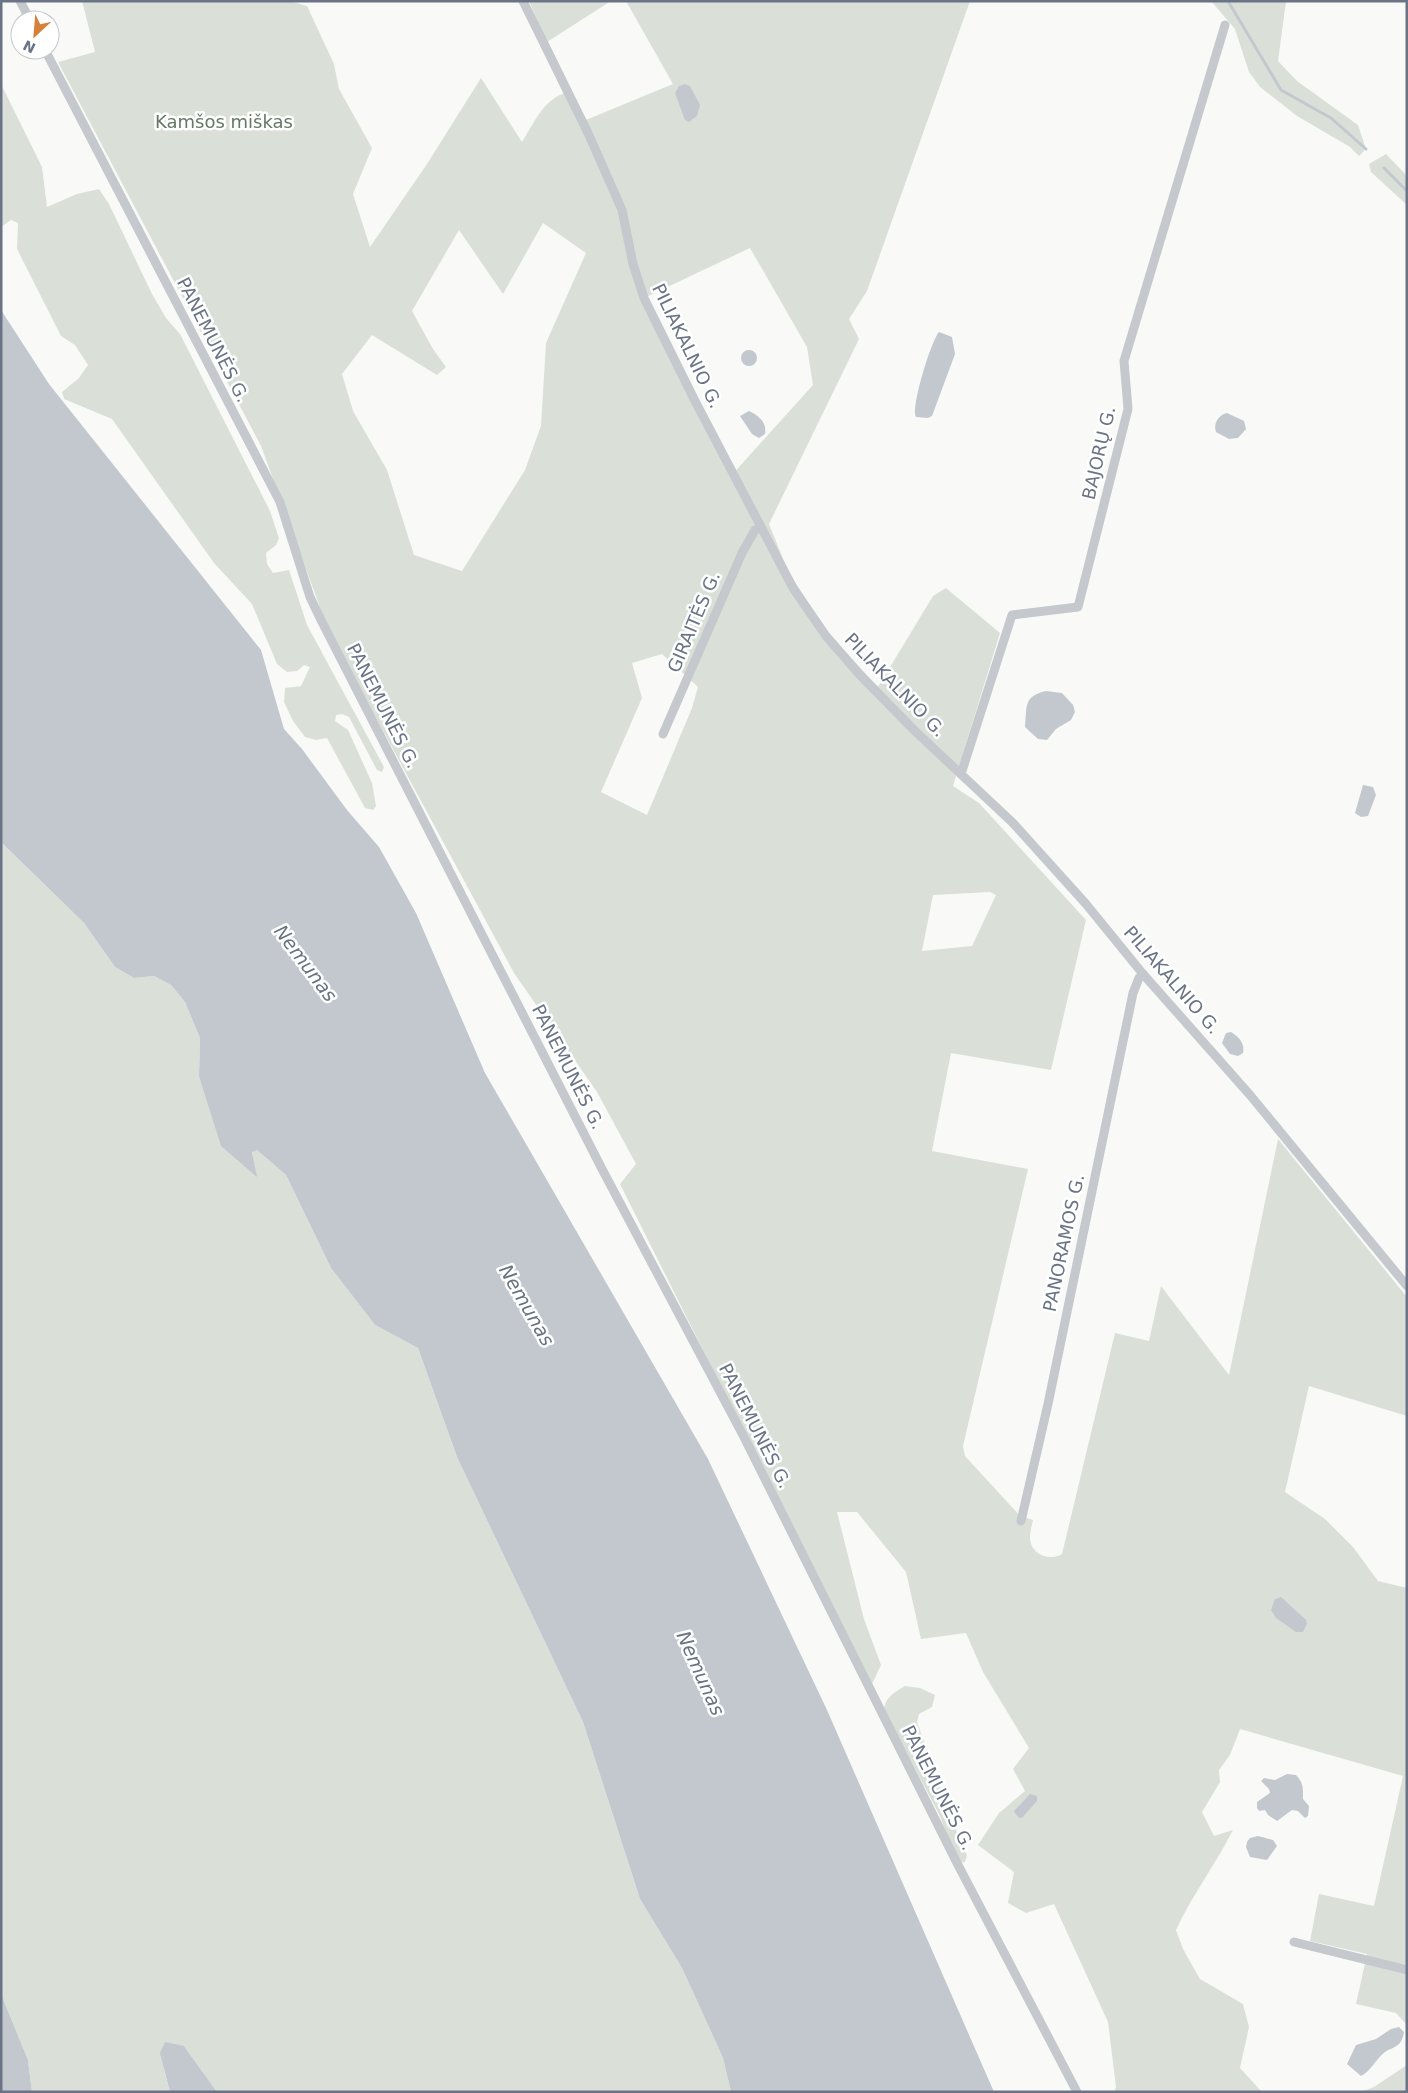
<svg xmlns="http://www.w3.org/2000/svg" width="1408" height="2093" viewBox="0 0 1408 2093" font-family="'DejaVu Sans',sans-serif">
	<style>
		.green { fill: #dae0d8; fill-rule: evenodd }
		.water { fill: #c3c8cf }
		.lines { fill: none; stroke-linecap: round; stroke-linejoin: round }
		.stream { stroke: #c3c8cf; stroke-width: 3 }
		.street { stroke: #c5c8cc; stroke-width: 9 }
		.labels { text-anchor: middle; stroke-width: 5; stroke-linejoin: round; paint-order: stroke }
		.park-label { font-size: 18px; fill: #657865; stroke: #fff }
		.street-label { font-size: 18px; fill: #6a7486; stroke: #fff }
		.water-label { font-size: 19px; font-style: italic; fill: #677381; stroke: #fff }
	</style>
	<rect width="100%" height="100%" fill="#f9f9f7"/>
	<g class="green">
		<path d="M 82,1 L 289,1 L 307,6 L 334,64 L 339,89 L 372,148 L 353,194 L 370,247 L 427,164 L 481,78 L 522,142 C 534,123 543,100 565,93 L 581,122 L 673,84 L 626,1 L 970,1 L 867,291 L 849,319 L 859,339 L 769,524 L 788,571 L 827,632 L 878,687 L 933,596 L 946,588 L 1000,633 L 953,786 L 979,803 L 1086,920 L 1051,1070 L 951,1053 L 932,1151 L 1028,1169 L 963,1446 L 965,1456 L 1020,1516 L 1033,1520 C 1032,1525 1030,1532 1030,1537 C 1030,1554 1049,1562 1062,1554 L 1115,1333 L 1149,1341 L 1161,1286 L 1229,1375 L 1278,1139 L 1407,1297 L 1407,1416 L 1309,1386 L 1285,1492 L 1325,1519 L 1353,1547 L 1378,1581 L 1407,1588 L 1407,2025 L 1396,2013 L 1356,2004 L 1367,1954 L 1310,1941 L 1319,1894 L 1374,1906 L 1403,1776 L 1240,1729 L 1230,1755 L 1219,1770 L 1220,1782 L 1202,1812 L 1214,1836 L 1233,1830 C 1216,1864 1192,1895 1176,1930 L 1183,1949 L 1200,1979 L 1243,2004 L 1249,2027 L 1240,2068 L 1262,2092 L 1114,2092 L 1116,2087 L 1108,2022 L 1054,1904 L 1026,1913 L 1008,1903 L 1014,1872 L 978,1845 L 999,1813 L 1025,1791 L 1013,1769 L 1029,1748 L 983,1672 L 966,1633 L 921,1639 L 906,1572 L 857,1512 L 837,1512 L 864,1619 L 881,1665 L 871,1686 L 620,1184 L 636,1164 L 597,1092 L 514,973 L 328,629 L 261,446 L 58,62 L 95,52 ZM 543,223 L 586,253 L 546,343 L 541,426 L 525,470 L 462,571 L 414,555 L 387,470 L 353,411 L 342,374 L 372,335 L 437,375 L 446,367 L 433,349 L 412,311 L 459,230 L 503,294 ZM 750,248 L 807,347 L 813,385 L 730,477 L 644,298 ZM 662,654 L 698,687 L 692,708 L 647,815 L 601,792 L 642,698 L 632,663 ZM 990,892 L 996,895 L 972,946 L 922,951 L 933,895 Z"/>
		<path d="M 529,1 L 611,1 L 547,42 Z"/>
		<path d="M 1211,1 L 1286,1 L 1278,61 L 1297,81 L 1358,125 L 1366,149 L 1359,156 L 1350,147 L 1297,116 L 1260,87 L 1249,72 L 1235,29 Z"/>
		<path d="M 1,84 L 42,167 L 47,207 L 77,194 L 99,189 L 109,204 L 152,294 L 166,318 L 180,334 L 270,511 L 279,538 L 276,545 L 266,553 L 267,564 L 273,573 L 289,570 L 307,625 L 384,767 L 382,772 L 377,770 L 349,717 L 342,714 L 336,715 L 335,721 L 348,730 L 372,783 L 376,806 L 373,810 L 365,808 L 327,738 L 316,740 L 305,737 L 293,721 L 284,702 L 285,688 L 301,686 L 310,667 L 304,665 L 297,671 L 287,672 L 277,664 L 252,604 L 214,563 L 112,419 L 64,399 L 62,392 L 79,378 L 88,365 L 75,345 L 61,336 L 17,249 L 18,223 L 11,220 L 1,227 Z"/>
		<path d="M 1386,154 L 1407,176 L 1407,205 L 1371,172 L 1369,164 Z"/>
		<path d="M 1,842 L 84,923 L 115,967 L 134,978 L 154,976 L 171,985 L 185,1002 L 200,1038 L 199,1076 L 256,1176 L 252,1151 L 257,1150 L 286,1175 L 331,1268 L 375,1325 L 418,1348 L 457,1457 L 583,1722 L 640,1899 L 682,1968 L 723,2058 L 731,2092 L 217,2092 L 184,2046 L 164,2069 L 170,2092 L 32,2092 L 28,2060 L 1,1994 Z"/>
		<path d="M 905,1686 L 920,1688 L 935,1695 L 932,1707 L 919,1714 L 917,1722 L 962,1847 L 967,1855 L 965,1862 L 957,1863 L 940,1816 L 884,1710 C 885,1697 895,1692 905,1686 Z"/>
		<path d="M 1407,2065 L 1407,2092 L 1361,2092 L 1374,2087 Z"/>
	</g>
	<g class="water">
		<path d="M 685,84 L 690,86 L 700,105 L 697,116 L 689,122 L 685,120 L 675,93 L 679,86 Z"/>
		<path d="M 1,310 L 49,384 L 261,650 L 284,729 L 302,749 L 347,810 L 379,847 L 416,913 L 485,1073 L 708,1459 L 827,1710 L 994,2092 L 731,2092 L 723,2058 L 682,1968 L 640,1899 L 583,1722 L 457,1457 L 418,1348 L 375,1325 L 331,1268 L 286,1175 L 257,1150 L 252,1152 L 257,1177 L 221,1146 L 199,1076 L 200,1038 L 185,1002 L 171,985 L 154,976 L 134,978 L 115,967 L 84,923 L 1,842 Z"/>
		<path d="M 939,332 L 952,337 L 955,354 L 932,416 L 928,418 L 916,417 C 910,409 931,341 939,332 Z"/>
		<circle cx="749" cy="358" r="8"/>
		<path d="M 749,411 C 759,416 767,422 765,434 L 759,438 L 752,434 L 740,416 Z"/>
		<path d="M 1227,413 L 1244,421 L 1246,429 L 1238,438 L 1229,439 L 1216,432 C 1213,424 1218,415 1227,413 Z"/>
		<path d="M 1046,691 L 1062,693 L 1073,705 L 1075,712 L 1071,720 L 1056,729 L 1047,740 L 1038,739 L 1025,727 C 1027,707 1023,696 1046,691 Z"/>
		<path d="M 1363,785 L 1373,787 L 1376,795 L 1368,816 L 1361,817 L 1355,813 Z"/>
		<path d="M 1231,1032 C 1239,1037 1245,1043 1243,1053 L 1238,1056 L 1230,1054 L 1222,1043 L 1226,1033 Z"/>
		<path d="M 1281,1597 L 1306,1620 L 1307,1624 L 1303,1632 L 1296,1632 L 1276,1618 L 1271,1610 L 1275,1599 Z"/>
		<path d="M 1287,1774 L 1296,1775 C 1304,1784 1303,1788 1303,1799 L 1309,1806 L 1308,1816 L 1305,1818 L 1298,1811 L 1292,1810 L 1277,1821 L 1268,1815 L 1265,1810 L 1259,1811 L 1257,1808 L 1257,1802 L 1270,1793 L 1269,1789 L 1261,1781 L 1264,1778 L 1275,1780 Z"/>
		<path d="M 1030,1794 L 1037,1796 L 1037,1801 L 1022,1818 L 1019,1818 L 1014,1812 L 1015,1810 Z"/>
		<path d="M 1258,1836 L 1273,1840 L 1277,1846 L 1267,1860 L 1250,1857 L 1246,1847 L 1247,1842 L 1250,1838 Z"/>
		<path d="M 1,1994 L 28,2060 L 32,2092 L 1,2092 Z"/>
		<path d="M 1399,2027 L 1404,2032 C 1403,2037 1402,2041 1399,2044 C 1395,2048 1389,2049 1385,2052 C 1376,2059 1371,2071 1361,2076 L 1347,2064 L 1356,2045 L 1376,2039 L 1391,2029 Z"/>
		<path d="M 165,2042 L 184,2046 L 217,2092 L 170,2092 L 160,2053 Z"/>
	</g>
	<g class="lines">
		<g class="stream">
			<path d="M 1228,1 L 1281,90 L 1331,118 L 1366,149"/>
			<path d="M 1384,168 L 1407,191"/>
		</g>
		<g class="street">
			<path d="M 20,1 L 30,20"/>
			<path d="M 523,1 L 588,133 L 622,210 L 633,264 L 644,298 L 694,399 L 793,588 L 826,636 L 860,675 L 915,731 L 1013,823 L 1086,904 L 1143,974 L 1250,1095 L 1407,1286"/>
			<path d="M 45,50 L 280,502 L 310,597 L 322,622 L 602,1169 L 745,1439 L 957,1863 L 1077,2092"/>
			<path d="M 663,734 L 742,553 L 755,530 L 761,528"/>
			<path d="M 961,774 L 1012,615 L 1078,607 L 1128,409 L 1124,361 L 1225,25"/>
			<path d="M 1021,1521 L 1048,1404 L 1133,993 L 1139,978 L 1143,974"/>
			<path d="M 1294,1942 L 1407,1970"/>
		</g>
	</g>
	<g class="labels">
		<g class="park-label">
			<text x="224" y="128">Kamšos miškas</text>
		</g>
		<g class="street-label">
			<text transform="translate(213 340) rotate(63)" y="6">PANEMUNĖS G.</text>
			<text transform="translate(687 346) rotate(64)" y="6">PILIAKALNIO G.</text>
			<text transform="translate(1099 453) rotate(-77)" y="6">BAJORŲ G.</text>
			<text transform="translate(694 622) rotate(-67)" y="6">GIRAITĖS G.</text>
			<text transform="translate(895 685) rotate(46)" y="6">PILIAKALNIO G.</text>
			<text transform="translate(383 706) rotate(63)" y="6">PANEMUNĖS G.</text>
			<text transform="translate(1172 980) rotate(49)" y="6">PILIAKALNIO G.</text>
			<text transform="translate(568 1067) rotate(63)" y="6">PANEMUNĖS G.</text>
			<text transform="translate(1064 1243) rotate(-78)" y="6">PANORAMOS G.</text>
			<text transform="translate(755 1426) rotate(63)" y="6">PANEMUNĖS G.</text>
			<text transform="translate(938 1788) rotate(63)" y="6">PANEMUNĖS G.</text>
		</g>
		<g class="water-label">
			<text transform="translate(306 963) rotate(53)" y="7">Nemunas</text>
			<text transform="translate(527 1305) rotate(60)" y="7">Nemunas</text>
			<text transform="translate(701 1673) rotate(66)" y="7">Nemunas</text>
		</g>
	</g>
	<rect width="1408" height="2093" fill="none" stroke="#6a7486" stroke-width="5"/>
	<g transform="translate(35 35) rotate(206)"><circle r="24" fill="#ffffff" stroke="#c3c7cf"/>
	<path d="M0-4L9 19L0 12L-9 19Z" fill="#d78039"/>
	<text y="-8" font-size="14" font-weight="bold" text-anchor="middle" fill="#6a7486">N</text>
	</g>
</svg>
